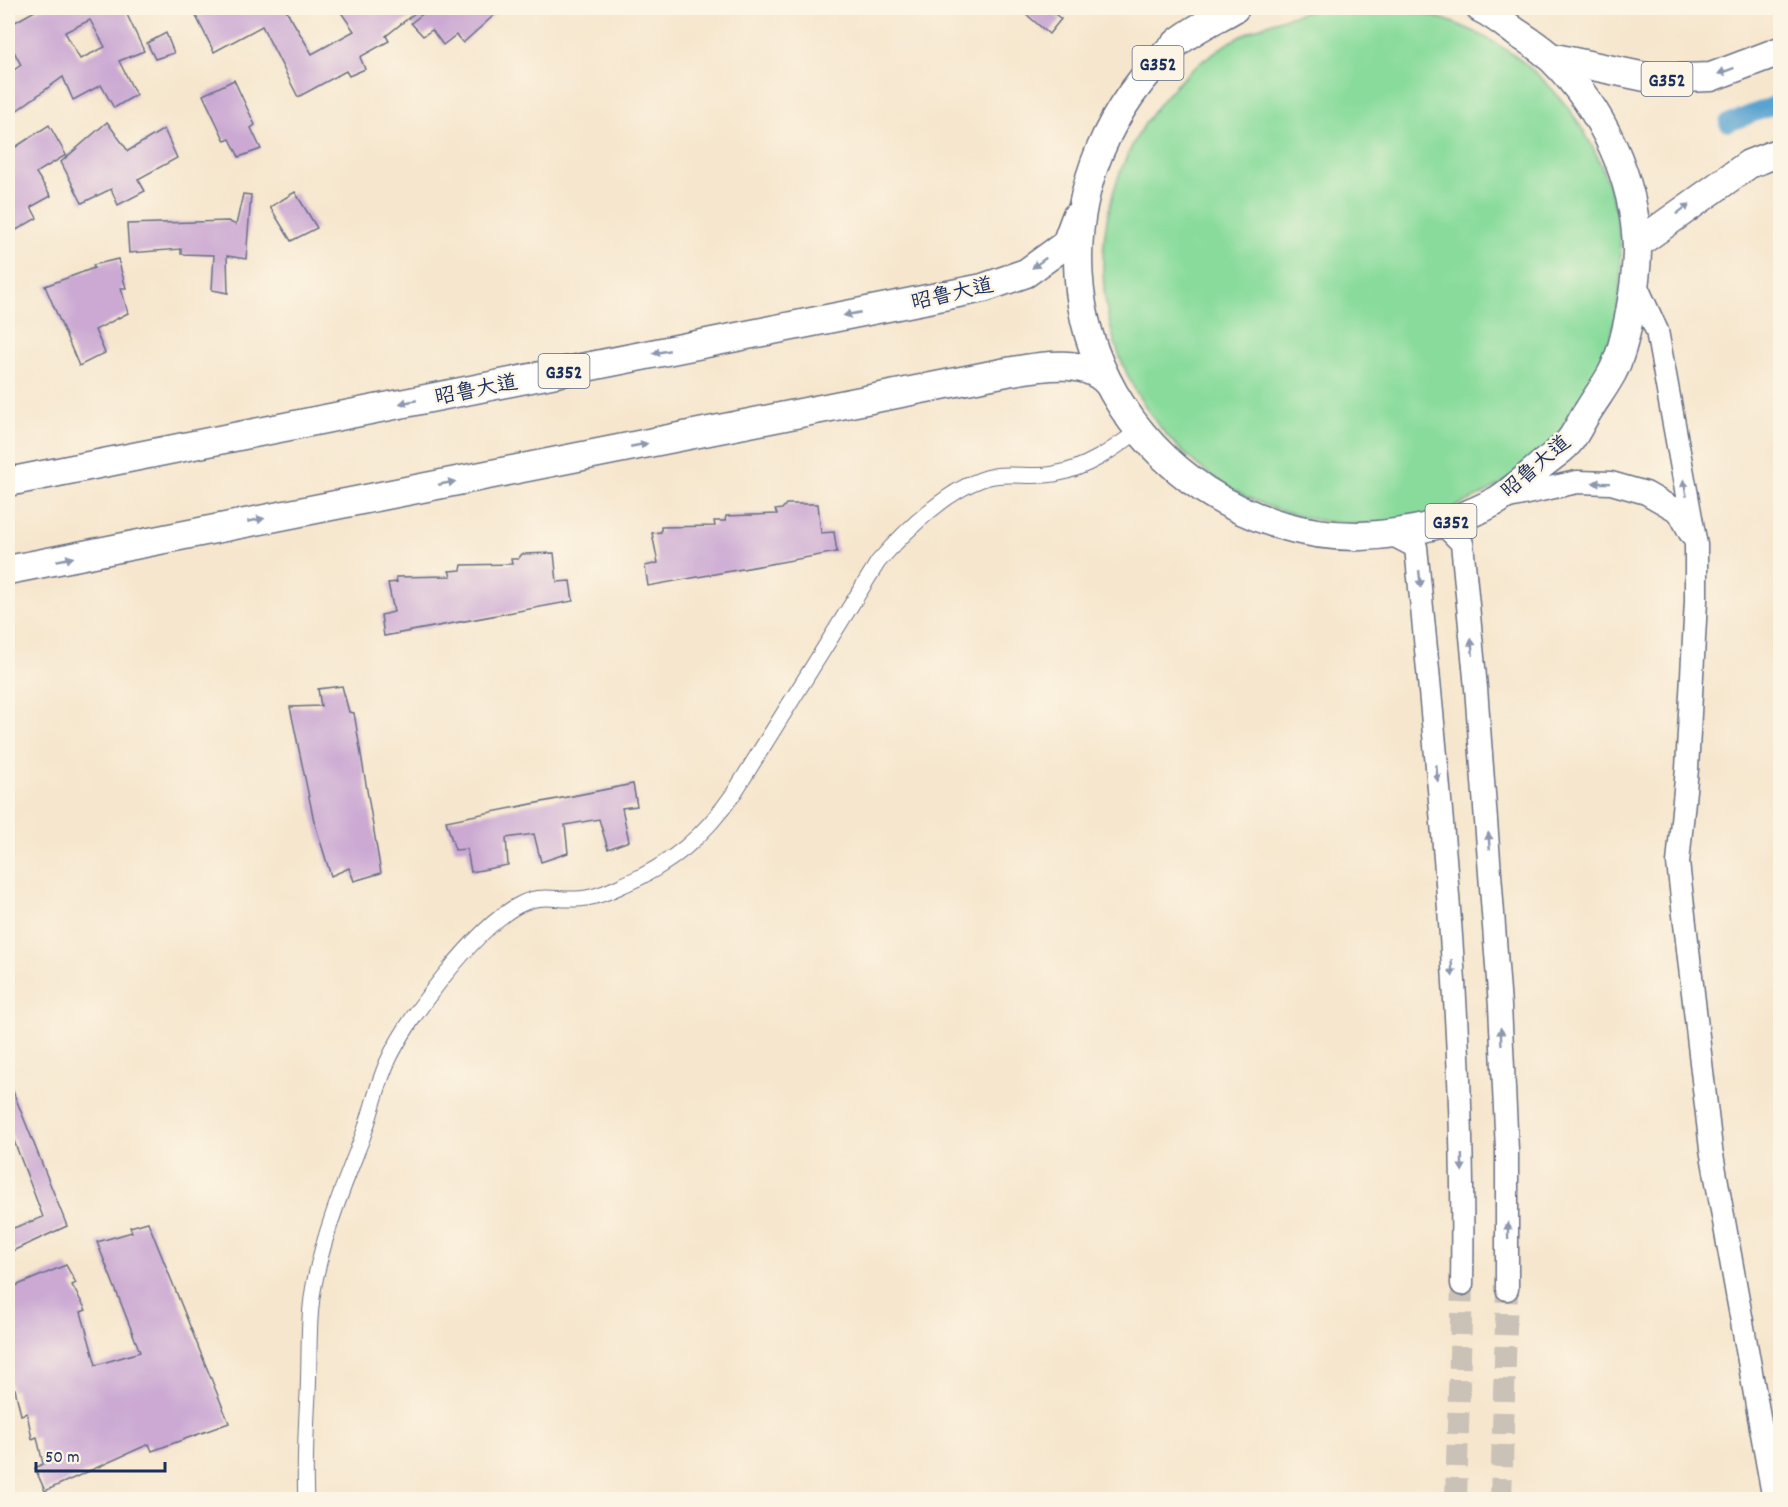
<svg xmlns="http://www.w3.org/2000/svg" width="1788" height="1507" viewBox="0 0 1788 1507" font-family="Dekko,'LXGW WenKai TC',sans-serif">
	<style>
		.green { fill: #89db9b; stroke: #52857c; stroke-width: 1.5 }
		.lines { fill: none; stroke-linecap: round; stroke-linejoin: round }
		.canal { stroke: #58a3d0; stroke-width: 18 }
		.building { fill: #cba9d3; fill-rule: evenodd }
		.secondary-tunnel { stroke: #cac1b7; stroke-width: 22; stroke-dasharray: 22 11; stroke-linecap: butt }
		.street-casing { stroke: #686f85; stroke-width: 17 }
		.secondary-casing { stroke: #686f85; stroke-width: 25 }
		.highway-casing { stroke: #686f85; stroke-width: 31 }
		.street { stroke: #fff; stroke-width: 15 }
		.secondary { stroke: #fff; stroke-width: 22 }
		.highway { stroke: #fff; stroke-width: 28 }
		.oneway { fill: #8d97ae }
		.labels { text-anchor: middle; stroke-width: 5; stroke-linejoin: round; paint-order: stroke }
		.shield { fill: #fcf5e5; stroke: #5e6a86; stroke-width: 1.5 }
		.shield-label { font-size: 20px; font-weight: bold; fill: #1b2f5e }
		.street-label { font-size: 21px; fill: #1b2f5e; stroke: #fcf5e5 }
	</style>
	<rect width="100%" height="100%" fill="#fcf5e5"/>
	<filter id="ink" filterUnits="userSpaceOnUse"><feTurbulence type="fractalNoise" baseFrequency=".0167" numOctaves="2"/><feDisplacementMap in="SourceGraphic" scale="12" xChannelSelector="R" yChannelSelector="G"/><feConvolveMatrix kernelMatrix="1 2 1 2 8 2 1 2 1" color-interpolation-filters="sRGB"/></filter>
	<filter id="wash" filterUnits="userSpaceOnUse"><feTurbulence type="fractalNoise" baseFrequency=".008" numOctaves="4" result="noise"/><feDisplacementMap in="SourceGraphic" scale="24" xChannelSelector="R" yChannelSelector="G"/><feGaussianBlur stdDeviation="1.35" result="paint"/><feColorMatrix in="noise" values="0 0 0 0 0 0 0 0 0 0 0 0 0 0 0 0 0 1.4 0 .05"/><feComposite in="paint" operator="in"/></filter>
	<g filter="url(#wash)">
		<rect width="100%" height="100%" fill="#f6e6cd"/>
		<circle class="green" cx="1362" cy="265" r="259"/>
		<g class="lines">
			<path class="canal" d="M 1728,123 L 1780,103"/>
		</g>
		<g id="blocks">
			<g class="building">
				<path d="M 40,8 L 124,8 L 144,51 L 119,61 L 136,95 L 114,108 L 101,85 L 73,100 L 63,77 L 16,111 L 8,98 L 8,74 L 21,65 L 8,40 L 8,26 ZM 90,20 L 105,47 L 80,59 L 65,32 Z"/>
				<path d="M 208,8 L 285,8 L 312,54 L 354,31 L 338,8 L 421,8 L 386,36 L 389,41 L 360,57 L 365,69 L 349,76 L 346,71 L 298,97 L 262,26 L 214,52 L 195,14 Z"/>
				<path d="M 430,8 L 502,8 L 463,43 L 456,35 L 443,45 L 432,30 L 423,36 L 411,23 Z"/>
				<path d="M 1019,8 L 1048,8 L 1061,19 L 1049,34 Z"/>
				<path d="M 166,33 L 174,53 L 155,59 L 147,43 Z"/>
				<path d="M 234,80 L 255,125 L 251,128 L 261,149 L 239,157 L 230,139 L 225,141 L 203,95 Z"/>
				<path d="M 107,122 L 128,151 L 164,129 L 177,158 L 138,179 L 145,191 L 118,205 L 111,189 L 82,203 L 61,162 Z"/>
				<path d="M 49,125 L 66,155 L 36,173 L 51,196 L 31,207 L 37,218 L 8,235 L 8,152 Z"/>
				<path d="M 295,192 L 317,228 L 291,241 L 270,207 Z"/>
				<path d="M 243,194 L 251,195 L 246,259 L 227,256 L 228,293 L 212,290 L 214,255 L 181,254 L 181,249 L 129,253 L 127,224 L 228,221 L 236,225 Z"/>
				<path d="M 118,259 L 126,288 L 121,288 L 128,313 L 95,330 L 105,353 L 79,366 L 45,286 L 94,268 L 93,265 Z"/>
				<path d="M 786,504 L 818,504 L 821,533 L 834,532 L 837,552 L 648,586 L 645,566 L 658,563 L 652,533 L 661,532 L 661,527 L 715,526 L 714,521 L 725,521 L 726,516 L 777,514 L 775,510 L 782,509 Z"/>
				<path d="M 554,553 L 557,582 L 570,581 L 573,601 L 384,636 L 381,615 L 394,612 L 388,583 L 397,582 L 396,577 L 451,576 L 449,571 L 461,570 L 462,565 L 512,564 L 511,559 L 518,559 L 522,554 Z"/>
				<path d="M 342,686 L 349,712 L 354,713 L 381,873 L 354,881 L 349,868 L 331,876 L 314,821 L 290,707 L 321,706 L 318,689 Z"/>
				<path d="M 633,784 L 637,806 L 622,808 L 629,841 L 608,849 L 599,819 L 565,825 L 568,853 L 541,862 L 534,834 L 506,838 L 508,865 L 471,872 L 467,849 L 455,850 L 446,821 Z"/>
				<path d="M 8,1079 L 67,1226 L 8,1253 L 8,1230 L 43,1217 L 8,1125 Z"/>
				<path d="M 148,1222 L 229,1423 L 152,1451 L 149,1444 L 45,1491 L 35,1468 L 43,1464 L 37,1437 L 32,1439 L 27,1413 L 21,1415 L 15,1389 L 12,1391 L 8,1373 L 8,1289 L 66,1265 L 76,1283 L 72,1285 L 86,1310 L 81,1312 L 96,1365 L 140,1352 L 97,1242 L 132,1232 L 130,1227 Z"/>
			</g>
		</g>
	</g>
	<g filter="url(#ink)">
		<use href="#blocks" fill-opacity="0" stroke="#686f85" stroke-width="1.5"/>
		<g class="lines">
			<g class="secondary-tunnel">
				<path d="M 1456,1500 L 1462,1284"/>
				<path d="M 1501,1500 L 1507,1289"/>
			</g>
			<g class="street-casing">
				<path id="street" d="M 306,1500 C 304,1464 306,1429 308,1394 C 310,1356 307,1318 315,1280 C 325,1231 343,1187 361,1141 C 371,1116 376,1088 387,1063 C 407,1018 475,929 517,906 C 540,893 552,900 575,899 C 592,899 608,892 623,885 C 671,865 705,835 734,793 L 878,562 C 905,531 952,484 994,476 C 1013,473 1034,478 1054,474 C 1086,469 1112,450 1138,431"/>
			</g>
			<g class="secondary-casing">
				<g id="secondary">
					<path d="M 1636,285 L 1657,331 L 1696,545 L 1696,601 L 1687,769 L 1678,863 L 1711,1149 L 1774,1500"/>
					<path d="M 1504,498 L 1577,482 L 1611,483 L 1646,493 L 1679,512 L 1690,533"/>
					<path d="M 1443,524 L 1462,543 L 1476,688 L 1500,1006 L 1507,1150 L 1507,1289"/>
					<path d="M 1393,535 L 1416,547 C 1440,792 1466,1038 1462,1284"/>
				</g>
			</g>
			<g class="highway-casing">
				<g id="highway">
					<path d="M 1235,8 C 1216,19 1193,29 1177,43 C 1036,170 1046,383 1205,490 C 1251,520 1305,537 1361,536 C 1409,534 1455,524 1498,500 C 1512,491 1526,478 1539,467 C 1548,459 1560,452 1568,443 C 1576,434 1581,421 1588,411 C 1596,398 1605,386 1612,373 C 1627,345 1637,279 1637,248 C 1635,178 1602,109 1553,60 C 1543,49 1529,41 1517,33 C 1505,24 1493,14 1480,8"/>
					<path d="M 1550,57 L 1655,79 L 1711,77 L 1780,51"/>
					<path d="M 1637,244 L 1749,164 L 1780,152"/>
					<path d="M 8,482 L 983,288 L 1026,273 L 1066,244 L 1076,217"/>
					<path d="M 8,570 L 1007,372 C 1037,367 1084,357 1107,382"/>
				</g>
			</g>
			<use href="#street" class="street"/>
			<use href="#secondary" class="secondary"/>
			<use href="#highway" class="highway"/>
		</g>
		<defs><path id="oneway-solid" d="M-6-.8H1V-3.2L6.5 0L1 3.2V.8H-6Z" transform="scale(1.5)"/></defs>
		<g class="oneway">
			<use href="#oneway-solid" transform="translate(1726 71) rotate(160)"/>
			<use href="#oneway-solid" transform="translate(1683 209) rotate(-37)"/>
			<use href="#oneway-solid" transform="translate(1039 263) rotate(144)"/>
			<use href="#oneway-solid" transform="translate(852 314) rotate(169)"/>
			<use href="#oneway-solid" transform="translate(661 352) rotate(169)"/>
			<use href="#oneway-solid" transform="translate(408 402) rotate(169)"/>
			<use href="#oneway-solid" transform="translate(639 445) rotate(-11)"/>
			<use href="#oneway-solid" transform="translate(447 483) rotate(-11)"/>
			<use href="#oneway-solid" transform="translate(1601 483) rotate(-179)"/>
			<use href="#oneway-solid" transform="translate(1685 488) rotate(-101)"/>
			<use href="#oneway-solid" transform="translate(256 520) rotate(-11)"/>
			<use href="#oneway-solid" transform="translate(65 559) rotate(-11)"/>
			<use href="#oneway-solid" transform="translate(1420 579) rotate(84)"/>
			<use href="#oneway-solid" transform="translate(1472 647) rotate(-96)"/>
			<use href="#oneway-solid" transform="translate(1437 773) rotate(85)"/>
			<use href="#oneway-solid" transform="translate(1489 841) rotate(-95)"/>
			<use href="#oneway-solid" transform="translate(1452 968) rotate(86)"/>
			<use href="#oneway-solid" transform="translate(1501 1036) rotate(-93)"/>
			<use href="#oneway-solid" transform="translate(1462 1163) rotate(89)"/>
			<use href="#oneway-solid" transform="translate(1508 1231) rotate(-91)"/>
		</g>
	</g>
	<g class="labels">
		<g class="shield">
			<rect x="1132.5" y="46" width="51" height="34" rx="4.5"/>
			<rect x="1641.5" y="62" width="51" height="34" rx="4.5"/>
			<rect x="538.5" y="354" width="51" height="34" rx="4.5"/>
			<rect x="1425.5" y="504" width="51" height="34" rx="4.5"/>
		</g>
		<g class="shield-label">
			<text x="1158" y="70">G352</text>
			<text x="1667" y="86">G352</text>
			<text x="564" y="378">G352</text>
			<text x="1451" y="528">G352</text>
		</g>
		<g class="street-label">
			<text transform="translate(952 293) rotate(-13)" y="7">昭鲁大道</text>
			<text transform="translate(476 389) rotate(-11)" y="7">昭鲁大道</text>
			<text transform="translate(1535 466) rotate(-41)" y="7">昭鲁大道</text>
		</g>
	</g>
	<rect width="1788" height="1507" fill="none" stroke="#fcf5e5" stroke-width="30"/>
	<path d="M36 1462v9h129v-9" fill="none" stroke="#1b2f5e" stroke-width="3"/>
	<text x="45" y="1462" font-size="18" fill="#1b2f5e" stroke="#fcf5e5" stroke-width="4.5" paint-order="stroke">50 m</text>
</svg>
